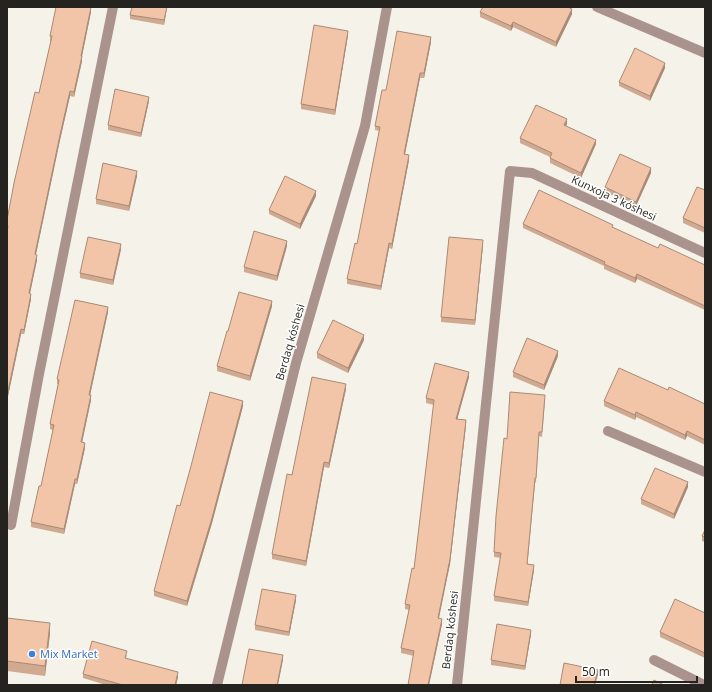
<svg xmlns="http://www.w3.org/2000/svg" width="712" height="692" viewBox="0 0 712 692" font-family="'Open Sans',sans-serif">
	<style>
		.lines { fill: none; stroke-linecap: round; stroke-linejoin: round }
		.street { stroke: #aa938c; stroke-width: 10 }
		.wall { fill: #d0a991 }
		.shaded-wall { fill: #a98a76 }
		.building { fill: #f2c5a9; stroke: #a98a76 }
		.shop-dot { fill: #3f7fe0; stroke: #fff; stroke-width: 1.5 }
		.labels { text-anchor: middle; stroke-width: 3; stroke-linejoin: round; paint-order: stroke }
		.street-label { font-size: 11px; fill: #24231f; stroke: #fff }
		.shop-label { font-size: 11px; fill: #366cbe; stroke: #fff; text-anchor: start }
	</style>
	<rect width="100%" height="100%" fill="#f5f2e9"/>
	<g class="lines">
		<g class="street">
			<path d="M 597,7 L 705,53"/>
			<path d="M 608,431 L 705,472"/>
			<path d="M 11,525 L 39,374 L 113,7"/>
			<path d="M 654,660 L 704,685"/>
			<path d="M 217,685 L 296,363 L 365,126 L 387,7"/>
			<path d="M 457,685 L 510,171 L 532,173 L 705,253"/>
		</g>
	</g>
	<g class="wall">
		<path d="M 167,7 L 164,25 L 130,19 L 130,15 Z"/>
		<path d="M 91,12 L 82,56 L 82,61 L 74,97 L 70,96 L 60,140 L 36,254 L 37,260 L 30,293 L 31,299 L 24,334 L 21,334 L 7,401 L 7,220 L 39,93 L 51,41 L 50,41 L 50,36 Z"/>
		<path d="M 480,12 L 572,14 L 556,47 L 513,27 L 511,31 L 480,17 Z"/>
		<path d="M 348,35 L 335,115 L 301,109 L 301,104 Z"/>
		<path d="M 431,42 L 424,78 L 420,78 L 405,154 L 409,160 L 392,249 L 389,248 L 381,290 L 347,284 L 347,279 L 357,244 L 379,131 L 375,130 L 375,126 L 386,90 Z"/>
		<path d="M 665,68 L 650,101 L 619,86 L 619,82 Z"/>
		<path d="M 149,101 L 141,137 L 108,130 L 108,125 Z"/>
		<path d="M 567,124 L 566,126 L 596,144 L 581,178 L 550,163 L 550,157 L 520,143 L 520,138 Z"/>
		<path d="M 651,173 L 636,206 L 605,192 L 605,187 Z"/>
		<path d="M 137,176 L 129,211 L 96,204 L 96,199 Z"/>
		<path d="M 705,190 L 705,233 L 683,223 L 683,218 Z"/>
		<path d="M 316,196 L 300,229 L 269,214 L 269,210 Z"/>
		<path d="M 523,224 L 613,228 L 658,248 L 705,265 L 705,310 L 637,279 L 635,283 L 604,269 L 604,266 L 523,228 Z"/>
		<path d="M 483,245 L 475,325 L 441,322 L 441,317 Z"/>
		<path d="M 287,246 L 277,281 L 244,272 L 244,267 Z"/>
		<path d="M 121,249 L 113,285 L 80,278 L 80,273 Z"/>
		<path d="M 272,306 L 250,381 L 217,371 L 217,366 L 228,331 Z"/>
		<path d="M 108,312 L 90,395 L 91,400 L 82,443 L 85,448 L 77,484 L 75,484 L 64,534 L 31,527 L 31,522 L 41,486 L 53,430 L 50,429 L 50,424 L 58,384 L 57,384 L 57,379 Z"/>
		<path d="M 364,340 L 348,373 L 317,358 L 317,353 Z"/>
		<path d="M 558,356 L 544,390 L 513,377 L 513,372 Z"/>
		<path d="M 469,377 L 457,419 L 466,425 L 450,564 L 438,618 L 442,624 L 429,685 L 408,685 L 414,656 L 401,653 L 401,648 L 409,610 L 405,609 L 405,604 L 414,569 L 434,405 L 426,403 L 426,398 Z"/>
		<path d="M 346,389 L 329,468 L 324,467 L 306,566 L 272,559 L 272,554 L 292,475 Z"/>
		<path d="M 668,390 L 705,404 L 705,445 L 687,436 L 685,440 L 636,417 L 635,420 L 604,406 L 604,401 Z"/>
		<path d="M 545,400 L 542,437 L 539,436 L 536,483 L 535,482 L 527,564 L 534,570 L 528,606 L 494,601 L 494,596 L 501,558 L 494,557 L 494,552 L 507,439 Z"/>
		<path d="M 243,406 L 212,523 L 187,606 L 154,596 L 154,591 L 180,506 Z"/>
		<path d="M 688,487 L 674,519 L 641,504 L 641,499 Z"/>
		<path d="M 705,530 L 705,542 L 702,541 L 702,536 Z"/>
		<path d="M 296,600 L 289,636 L 255,630 L 255,625 Z"/>
		<path d="M 705,613 L 705,658 L 660,637 L 660,632 Z"/>
		<path d="M 7,618 L 50,633 L 45,676 L 7,671 Z"/>
		<path d="M 531,634 L 525,670 L 491,665 L 491,660 Z"/>
		<path d="M 127,655 L 126,658 L 178,677 L 176,685 L 106,685 L 83,678 L 83,674 Z"/>
	</g>
	<g class="shaded-wall">
		<path d="M 91,7 L 91,12 L 81,61 L 81,56 Z"/>
		<path d="M 167,7 L 164,25 L 164,20 Z"/>
		<path d="M 572,9 L 572,14 L 556,47 L 556,42 Z"/>
		<path d="M 513,22 L 513,27 L 511,31 L 511,26 Z"/>
		<path d="M 348,31 L 348,35 L 335,115 L 335,110 Z"/>
		<path d="M 431,37 L 431,42 L 424,78 L 424,73 Z"/>
		<path d="M 82,56 L 82,61 L 74,97 L 74,92 Z"/>
		<path d="M 665,63 L 665,68 L 650,101 L 650,96 Z"/>
		<path d="M 420,73 L 420,78 L 404,159 L 404,154 Z"/>
		<path d="M 70,91 L 70,96 L 60,140 L 35,259 L 35,254 L 60,135 Z"/>
		<path d="M 149,97 L 149,101 L 141,137 L 141,133 Z"/>
		<path d="M 567,119 L 567,124 L 564,129 L 564,125 Z"/>
		<path d="M 596,140 L 596,144 L 581,178 L 581,173 Z"/>
		<path d="M 409,155 L 409,160 L 392,249 L 392,244 Z"/>
		<path d="M 651,168 L 651,173 L 636,206 L 636,202 Z"/>
		<path d="M 137,171 L 137,176 L 129,211 L 129,206 Z"/>
		<path d="M 316,191 L 316,196 L 300,229 L 300,224 Z"/>
		<path d="M 483,240 L 483,245 L 475,325 L 475,320 Z"/>
		<path d="M 287,241 L 287,246 L 277,281 L 277,276 Z"/>
		<path d="M 389,243 L 389,248 L 381,290 L 381,286 Z"/>
		<path d="M 121,244 L 121,249 L 113,285 L 113,280 Z"/>
		<path d="M 37,255 L 37,260 L 29,298 L 29,293 Z"/>
		<path d="M 637,274 L 637,279 L 635,283 L 635,278 Z"/>
		<path d="M 31,294 L 31,299 L 24,334 L 24,330 Z"/>
		<path d="M 272,301 L 272,306 L 250,381 L 250,376 Z"/>
		<path d="M 108,307 L 108,312 L 89,400 L 89,395 Z"/>
		<path d="M 21,329 L 21,334 L 7,401 L 7,396 Z"/>
		<path d="M 364,335 L 364,340 L 348,373 L 348,368 Z"/>
		<path d="M 558,351 L 558,356 L 544,390 L 544,385 Z"/>
		<path d="M 469,372 L 469,377 L 456,424 L 456,419 Z"/>
		<path d="M 346,384 L 346,389 L 329,468 L 329,463 Z"/>
		<path d="M 91,395 L 91,400 L 81,447 L 81,442 Z"/>
		<path d="M 243,401 L 243,406 L 212,523 L 187,606 L 187,601 Z"/>
		<path d="M 636,412 L 636,417 L 635,420 L 635,415 Z"/>
		<path d="M 466,420 L 466,425 L 450,564 L 438,623 L 438,618 Z"/>
		<path d="M 687,431 L 687,436 L 685,440 L 685,435 Z"/>
		<path d="M 85,443 L 85,448 L 77,484 L 77,479 Z"/>
		<path d="M 324,462 L 324,467 L 306,566 L 306,561 Z"/>
		<path d="M 535,478 L 535,482 L 527,569 L 527,564 Z"/>
		<path d="M 75,479 L 75,484 L 64,534 L 64,529 Z"/>
		<path d="M 688,482 L 688,487 L 674,519 L 674,514 Z"/>
		<path d="M 534,565 L 534,570 L 528,606 L 528,602 Z"/>
		<path d="M 296,595 L 296,600 L 289,636 L 289,632 Z"/>
		<path d="M 442,619 L 442,624 L 429,685 L 428,685 Z"/>
		<path d="M 50,623 L 50,633 L 45,676 L 45,666 Z"/>
		<path d="M 531,630 L 531,634 L 525,670 L 525,666 Z"/>
		<path d="M 283,655 L 283,660 L 278,685 L 277,685 Z"/>
		<path d="M 598,670 L 598,675 L 595,685 L 594,685 Z"/>
		<path d="M 178,672 L 178,677 L 176,685 L 175,685 Z"/>
	</g>
	<g class="building">
		<path d="M 56,7 L 91,7 L 81,56 L 82,56 L 74,92 L 70,91 L 60,135 L 35,254 L 37,255 L 29,293 L 31,294 L 24,330 L 21,329 L 7,396 L 7,231 L 8,226 L 7,226 L 7,220 L 14,183 L 35,92 L 39,93 L 52,36 L 50,36 Z"/>
		<path d="M 132,7 L 167,7 L 164,20 L 130,15 Z"/>
		<path d="M 483,7 L 568,7 L 572,9 L 556,42 L 513,22 L 511,26 L 480,12 Z"/>
		<path d="M 314,25 L 348,31 L 335,110 L 301,104 Z"/>
		<path d="M 397,31 L 431,37 L 424,73 L 420,73 L 404,154 L 409,155 L 392,244 L 389,243 L 381,286 L 347,279 L 355,243 L 357,244 L 380,127 L 375,126 L 382,90 L 386,90 Z"/>
		<path d="M 635,48 L 665,63 L 650,96 L 619,82 Z"/>
		<path d="M 115,89 L 149,97 L 141,133 L 108,125 Z"/>
		<path d="M 536,105 L 567,119 L 564,125 L 596,140 L 581,173 L 550,158 L 552,153 L 520,138 Z"/>
		<path d="M 620,154 L 651,168 L 636,202 L 605,187 Z"/>
		<path d="M 103,163 L 137,171 L 129,206 L 96,199 Z"/>
		<path d="M 285,176 L 316,191 L 300,224 L 269,210 Z"/>
		<path d="M 697,187 L 705,190 L 705,228 L 683,218 Z"/>
		<path d="M 539,190 L 613,225 L 612,227 L 658,248 L 660,244 L 705,265 L 705,306 L 637,274 L 635,278 L 604,264 L 605,262 L 523,224 Z"/>
		<path d="M 254,231 L 287,241 L 277,276 L 244,267 Z"/>
		<path d="M 88,237 L 121,244 L 113,280 L 80,273 Z"/>
		<path d="M 449,237 L 483,240 L 475,320 L 441,317 Z"/>
		<path d="M 239,292 L 272,301 L 250,376 L 217,366 L 227,331 L 228,331 Z"/>
		<path d="M 75,300 L 108,307 L 89,395 L 91,395 L 81,442 L 85,443 L 77,479 L 75,479 L 64,529 L 31,522 L 39,486 L 41,486 L 54,425 L 50,424 L 59,380 L 57,379 Z"/>
		<path d="M 333,320 L 364,335 L 348,368 L 317,353 Z"/>
		<path d="M 527,338 L 558,351 L 544,385 L 513,372 Z"/>
		<path d="M 435,363 L 469,372 L 456,419 L 466,420 L 450,559 L 438,618 L 442,619 L 428,685 L 408,685 L 414,651 L 401,648 L 410,605 L 405,604 L 412,568 L 414,569 L 434,400 L 426,398 Z"/>
		<path d="M 619,368 L 668,390 L 669,387 L 705,404 L 705,440 L 687,431 L 685,435 L 636,412 L 635,415 L 604,401 Z"/>
		<path d="M 312,377 L 346,384 L 329,463 L 324,462 L 306,561 L 272,554 L 287,474 L 292,475 Z"/>
		<path d="M 210,392 L 243,401 L 212,518 L 187,601 L 154,591 L 177,505 L 180,506 L 191,466 Z"/>
		<path d="M 510,392 L 545,395 L 542,432 L 539,432 L 536,478 L 535,478 L 527,564 L 534,565 L 528,602 L 494,596 L 501,553 L 494,552 L 496,516 L 504,438 L 507,439 Z"/>
		<path d="M 655,468 L 688,482 L 674,514 L 641,499 Z"/>
		<path d="M 705,530 L 705,537 L 702,536 Z"/>
		<path d="M 262,589 L 296,595 L 289,632 L 255,625 Z"/>
		<path d="M 675,599 L 705,613 L 705,653 L 660,632 Z"/>
		<path d="M 7,618 L 50,623 L 45,666 L 7,661 Z"/>
		<path d="M 497,624 L 531,630 L 525,666 L 491,660 Z"/>
		<path d="M 92,641 L 127,651 L 125,658 L 178,672 L 175,685 L 123,685 L 83,674 Z"/>
		<path d="M 249,649 L 283,655 L 277,685 L 242,685 Z"/>
		<path d="M 564,663 L 598,670 L 594,685 L 560,685 Z"/>
		<path d="M 654,680 L 664,685 L 652,685 Z"/>
	</g>
	<circle class="shop-dot" cx="32" cy="654" r="4"/>
	<g class="labels">
		<g class="street-label">
			<text transform="translate(614 198) rotate(25)" y="4">Kunxoja 3 kóshesi</text>
			<text transform="translate(290 342) rotate(-74)" y="4">Berdaq kóshesi</text>
			<text transform="translate(450 630) rotate(-84)" y="4">Berdaq kóshesi</text>
		</g>
		<g class="shop-label">
			<text x="40" y="658">Mix Market</text>
		</g>
	</g>
	<rect width="712" height="692" fill="none" stroke="#24231f" stroke-width="16"/>
	<path d="M576 676v6h121v-6" fill="none" stroke="#24231f" stroke-width="2"/>
	<text x="582" y="676" font-size="12" fill="#24231f" stroke="#ffffff" stroke-width="3" paint-order="stroke">50 m</text>
</svg>
